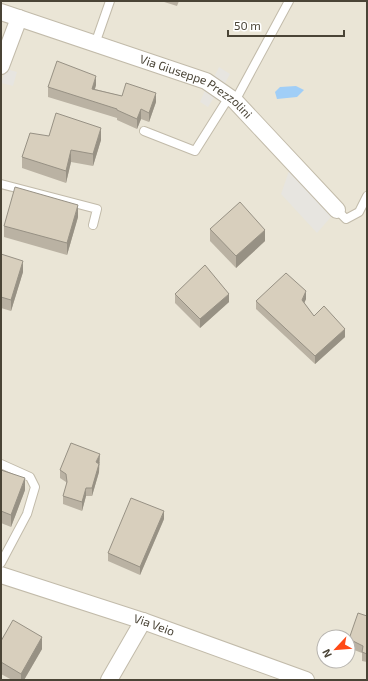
<svg xmlns="http://www.w3.org/2000/svg" width="368" height="681" viewBox="0 0 368 681" font-family="'Exo 2',sans-serif">
	<style>
		.residential { fill: #eae5d6; fill-rule: evenodd }
		.parking { fill: #e7e5e0 }
		.water { fill: #a0cef7 }
		.lines { fill: none; stroke-linecap: round; stroke-linejoin: round }
		.lane-casing { stroke: #c2bbaa; stroke-width: 10 }
		.street-casing { stroke: #c2bbaa; stroke-width: 18 }
		.lane { stroke: #fff; stroke-width: 8 }
		.street { stroke: #fff; stroke-width: 16 }
		.wall { fill: #bab2a3 }
		.shaded-wall { fill: #979184 }
		.building { fill: #d8cfbd; stroke: #979184 }
		.labels { text-anchor: middle; stroke-width: 3; stroke-linejoin: round; paint-order: stroke }
		.street-label { font-size: 12px; fill: #4a4436; stroke: #fff }
	</style>
	<rect width="100%" height="100%" fill="#f6f3e8"/>
	<path class="residential" d="M 1,1 L 367,1 L 367,680 L 1,680 ZM 324,637 L 348,637 L 348,661 L 324,661 Z"/>
	<g class="parking">
		<path d="M 219,67 L 230,74 L 224,85 L 213,79 Z"/>
		<path d="M 6,69 L 17,72 L 13,86 L 1,83 Z"/>
		<path d="M 205,90 L 215,96 L 208,107 L 200,102 Z"/>
		<path d="M 292,162 L 337,210 L 317,233 L 281,194 Z"/>
	</g>
	<path class="water" d="M 296,86 L 304,90 L 297,97 L 277,99 L 275,92 L 280,87 Z"/>
	<g class="lines">
		<g class="lane-casing">
			<g id="lane">
				<path d="M 95,44 L 110,1"/>
				<path d="M 235,101 L 289,1"/>
				<path d="M 144,131 L 195,151 L 229,97"/>
				<path d="M 1,184 L 97,209 L 93,225"/>
				<path d="M 337,210 L 346,219 L 359,212 L 367,196"/>
				<path d="M 1,464 L 30,477 L 35,487 L 27,514 L 1,563"/>
			</g>
		</g>
		<g class="street-casing">
			<g id="street">
				<path id="s1" d="M 1,12 L 206,81 L 235,101 L 337,210"/>
				<path d="M 1,66 L 19,18"/>
				<path id="s2" d="M 1,575 L 143,621 L 306,680"/>
				<path d="M 109,680 L 143,621"/>
			</g>
		</g>
		<use href="#lane" class="lane"/>
		<use href="#street" class="street"/>
	</g>
	<g class="wall">
		<path d="M 161,1 L 179,1 L 177,6 Z"/>
		<path d="M 96,85 L 95,89 L 122,96 L 156,102 L 149,122 L 141,119 L 137,129 L 117,120 L 117,118 L 48,97 L 48,87 Z"/>
		<path d="M 49,136 L 101,140 L 93,166 L 71,162 L 66,183 L 22,168 L 22,157 Z"/>
		<path d="M 78,217 L 67,255 L 4,237 L 4,226 Z"/>
		<path d="M 210,229 L 265,241 L 236,268 L 210,241 Z"/>
		<path d="M 1,254 L 23,272 L 11,311 L 1,308 Z"/>
		<path d="M 175,294 L 229,302 L 200,328 L 175,303 Z"/>
		<path d="M 306,299 L 304,303 L 314,316 L 345,337 L 315,364 L 256,309 L 256,301 Z"/>
		<path d="M 100,462 L 99,464 L 99,472 L 92,496 L 86,496 L 82,511 L 63,504 L 63,496 L 67,485 L 66,482 L 60,478 L 60,470 Z"/>
		<path d="M 1,470 L 25,490 L 11,527 L 1,523 Z"/>
		<path d="M 164,519 L 140,575 L 108,561 L 108,553 Z"/>
		<path d="M 367,616 L 367,662 L 362,661 L 362,653 L 349,648 L 349,639 Z"/>
		<path d="M 1,641 L 42,649 L 24,680 L 12,680 L 1,674 Z"/>
	</g>
	<g class="shaded-wall">
		<path d="M 96,76 L 96,85 L 92,98 L 92,89 Z"/>
		<path d="M 156,93 L 156,102 L 149,122 L 149,113 Z"/>
		<path d="M 141,109 L 141,119 L 137,129 L 137,119 Z"/>
		<path d="M 101,128 L 101,140 L 93,166 L 93,154 Z"/>
		<path d="M 71,150 L 71,162 L 66,183 L 66,171 Z"/>
		<path d="M 78,205 L 78,217 L 67,255 L 67,243 Z"/>
		<path d="M 265,230 L 265,241 L 236,268 L 236,256 Z"/>
		<path d="M 23,261 L 23,272 L 11,311 L 11,300 Z"/>
		<path d="M 306,291 L 306,299 L 302,308 L 302,300 Z"/>
		<path d="M 229,294 L 229,302 L 200,328 L 200,319 Z"/>
		<path d="M 345,329 L 345,337 L 315,364 L 315,356 Z"/>
		<path d="M 100,454 L 99,472 L 92,496 L 92,488 L 96,462 Z"/>
		<path d="M 25,478 L 25,490 L 11,527 L 11,515 Z"/>
		<path d="M 86,488 L 86,496 L 82,511 L 82,502 Z"/>
		<path d="M 164,511 L 164,519 L 140,575 L 140,567 Z"/>
		<path d="M 42,637 L 42,649 L 24,680 L 21,680 L 21,674 Z"/>
	</g>
	<g class="building">
		<path d="M 57,61 L 96,76 L 92,89 L 122,96 L 126,83 L 156,93 L 149,113 L 141,109 L 137,119 L 117,110 L 117,109 L 48,87 Z"/>
		<path d="M 56,113 L 101,128 L 93,154 L 71,150 L 66,171 L 22,157 L 30,133 L 49,136 Z"/>
		<path d="M 15,187 L 78,205 L 67,243 L 4,226 Z"/>
		<path d="M 240,202 L 265,230 L 236,256 L 210,229 Z"/>
		<path d="M 1,254 L 23,261 L 11,300 L 1,297 Z"/>
		<path d="M 205,265 L 229,294 L 200,319 L 175,294 Z"/>
		<path d="M 286,273 L 306,291 L 302,300 L 314,316 L 324,306 L 345,329 L 315,356 L 256,301 Z"/>
		<path d="M 71,443 L 100,454 L 96,462 L 99,464 L 92,488 L 86,488 L 82,502 L 63,496 L 67,482 L 66,474 L 60,470 Z"/>
		<path d="M 1,470 L 25,478 L 11,515 L 1,511 Z"/>
		<path d="M 131,498 L 164,511 L 140,567 L 108,553 Z"/>
		<path d="M 358,613 L 367,616 L 367,654 L 362,652 L 363,646 L 349,639 Z"/>
		<path d="M 13,620 L 42,637 L 21,674 L 1,662 L 1,641 Z"/>
	</g>
	<g class="labels">
		<g class="street-label">
			<text dy="4" stroke="none"><textPath href="#s1" startOffset="210">Via Giuseppe Prezzolini</textPath></text>
			<text dy="4" stroke="none"><textPath href="#s2" startOffset="161">Via Veio</textPath></text>
		</g>
	</g>
	<rect width="368" height="681" fill="none" stroke="#4a4436" stroke-width="4"/>
	<g transform="translate(336 649) rotate(244)"><circle r="19" fill="#ffffff" stroke="#b7b4af"/>
	<path d="M0-3L7 15L0 10L-7 15Z" fill="#ff4916"/>
	<text y="-6" font-size="11" font-weight="bold" text-anchor="middle" fill="#4a4436">N</text>
	</g>
	<path d="M228 30v6h116v-6" fill="none" stroke="#4a4436" stroke-width="2"/>
	<text x="234" y="30" font-size="12" fill="#4a4436" stroke="#ffffff" stroke-width="3" paint-order="stroke">50 m</text>
</svg>
